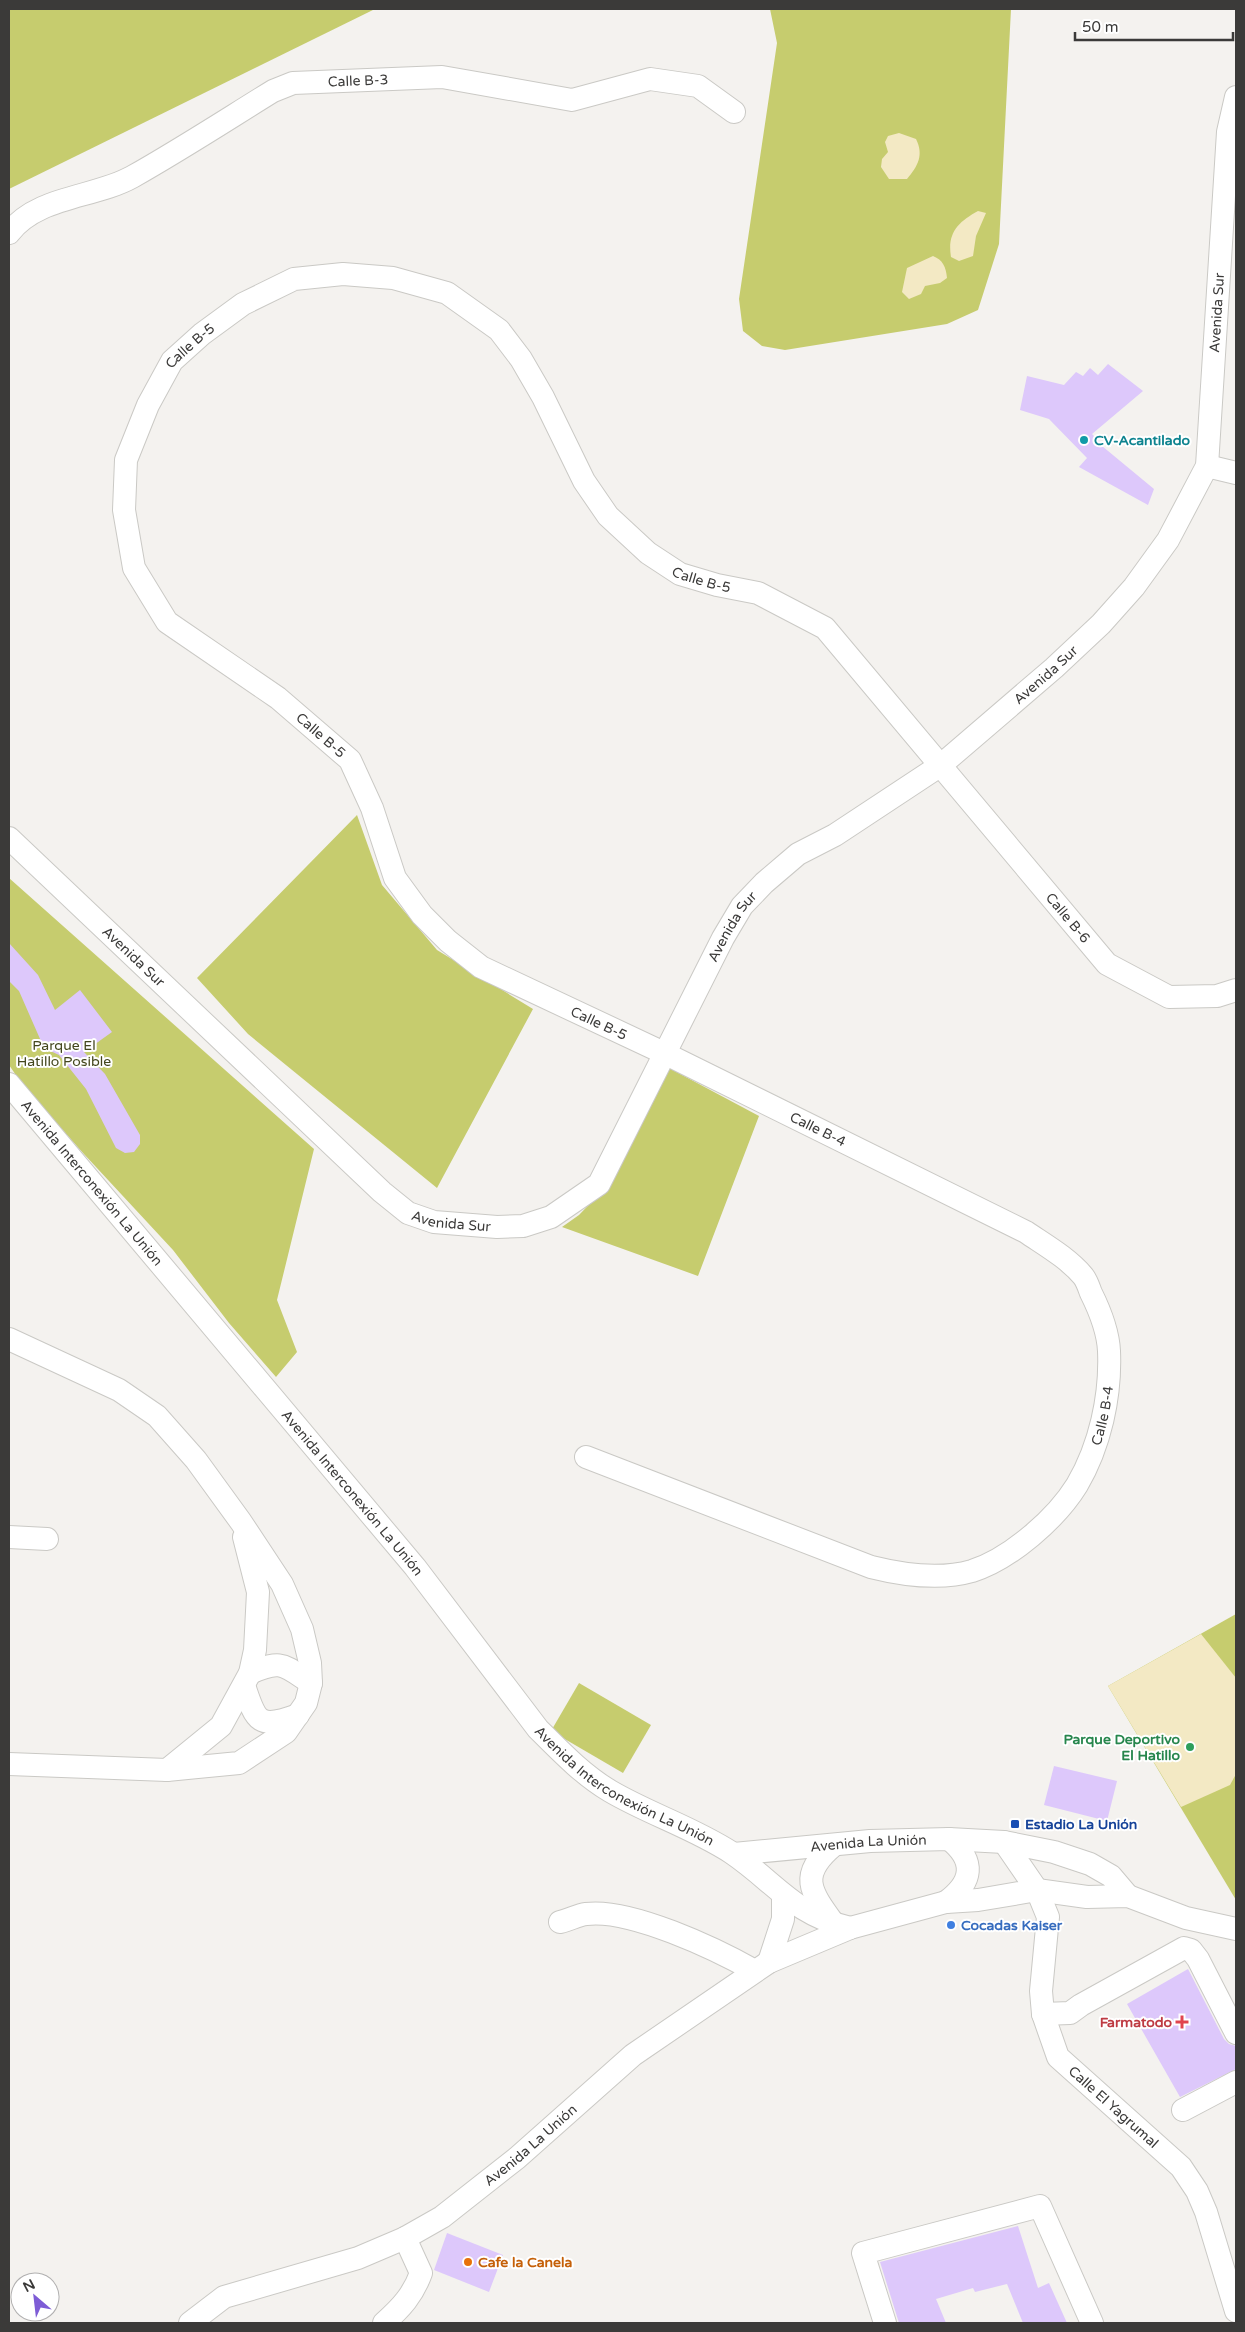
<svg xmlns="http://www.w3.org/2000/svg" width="1245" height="2332" viewBox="0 0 1245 2332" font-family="'Varela Round',sans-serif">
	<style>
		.green { fill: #c6cc6e }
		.sand { fill: #f3e9c4 }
		.building { fill: #ddc8fb }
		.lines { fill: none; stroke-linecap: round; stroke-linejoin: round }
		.minor-casing { stroke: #cac9c5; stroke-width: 24 }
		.minor { stroke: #fff; stroke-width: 22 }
		.culture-dot { fill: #0f9aa8; stroke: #fff; stroke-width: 2 }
		.leisure-dot { fill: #2e9e5b; stroke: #fff; stroke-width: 2 }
		.transit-dot { fill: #1a4fb4; stroke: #fff; stroke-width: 2 }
		.shop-dot { fill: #3f7fe0; stroke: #fff; stroke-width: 2 }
		.health-dot { fill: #e0444e; stroke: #fff; stroke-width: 2 }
		.food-dot { fill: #e8710a; stroke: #fff; stroke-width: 2 }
		.labels { text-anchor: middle; stroke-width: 4; stroke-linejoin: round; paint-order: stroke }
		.street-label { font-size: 14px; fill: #3b3a39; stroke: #fff }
		.culture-label { font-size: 14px; font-weight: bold; fill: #0d838f; stroke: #fff; text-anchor: start }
		.park-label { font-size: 14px; fill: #43461d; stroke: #fff }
		.leisure-label { font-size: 14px; font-weight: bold; fill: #27864d; stroke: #fff; text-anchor: end }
		.transit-label { font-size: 14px; font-weight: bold; fill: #164399; stroke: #fff; text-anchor: start }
		.shop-label { font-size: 14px; font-weight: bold; fill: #366cbe; stroke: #fff; text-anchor: start }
		.health-label { font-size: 14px; font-weight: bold; fill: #be3a42; stroke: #fff; text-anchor: end }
		.food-label { font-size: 14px; font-weight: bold; fill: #c56008; stroke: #fff; text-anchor: start }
	</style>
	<rect width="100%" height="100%" fill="#f4f2ef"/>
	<g class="green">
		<path d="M 9,9 L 375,9 L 9,189 Z"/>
		<path d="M 770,9 L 1011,9 L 999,244 L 978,310 L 947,324 L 785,350 L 762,346 L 743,331 L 739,299 L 777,43 Z"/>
		<path d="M 357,815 L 382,885 L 437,950 L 533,1009 L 437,1188 L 248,1034 L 197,978 Z"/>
		<path d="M 9,878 L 314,1149 L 277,1300 L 297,1352 L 276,1377 L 229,1323 L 173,1250 L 83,1153 L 22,1084 L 9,1065 Z"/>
		<path d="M 669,1068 L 759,1116 L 698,1276 L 562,1227 L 579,1215 L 605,1188 Z"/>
		<path d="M 1236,1614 L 1236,1900 L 1108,1686 Z"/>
		<path d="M 579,1683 L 651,1725 L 623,1773 L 551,1731 Z"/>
	</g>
	<g class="sand">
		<path d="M 899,133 L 916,139 C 924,155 918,166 907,179 L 889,179 L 881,167 L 882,159 L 888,152 L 885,142 L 888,136 Z"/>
		<path d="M 978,211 L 986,213 L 976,236 L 973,256 L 959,261 L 951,257 C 947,233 958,222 978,211 Z"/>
		<path d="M 933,256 C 943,260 946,267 947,278 L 940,283 L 925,286 L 921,294 L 909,299 L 902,292 L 907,268 Z"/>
		<path d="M 1201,1634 L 1236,1678 L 1236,1774 L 1230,1785 L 1181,1807 L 1108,1686 Z"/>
	</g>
	<g class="building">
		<path d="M 1108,364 L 1143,391 L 1092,434 L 1103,445 L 1102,446 L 1154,489 L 1148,505 L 1079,467 L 1087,458 L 1049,419 L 1020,410 L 1027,376 L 1064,385 L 1076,372 L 1083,376 L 1090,368 L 1098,375 Z"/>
		<path d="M 9,943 L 38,975 L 55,1010 L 80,990 L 112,1032 L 84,1052 L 105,1074 L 140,1135 L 140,1144 L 134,1152 L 125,1153 L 116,1148 L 86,1089 L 59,1055 L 44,1048 L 19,991 L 9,981 Z"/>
		<path d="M 1054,1766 L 1117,1781 L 1107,1821 L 1044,1805 Z"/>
		<path d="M 1188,1969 L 1224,2039 L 1229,2044 L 1236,2046 L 1236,2069 L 1180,2097 L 1127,2004 Z"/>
		<path d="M 1018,2226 L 1038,2288 L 1049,2283 L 1067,2323 L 1023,2323 L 1007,2284 L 975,2292 L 973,2288 L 936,2299 L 946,2323 L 899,2323 L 880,2262 Z"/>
		<path d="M 447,2233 L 503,2255 L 489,2292 L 434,2270 Z"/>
	</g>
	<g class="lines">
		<g class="minor-casing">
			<g id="minor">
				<path id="s1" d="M 9,233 C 37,196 94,198 132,177 C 180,150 226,120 273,91 L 293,83 L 442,77 L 572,100 L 650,79 L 698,86 L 734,112"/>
				<path d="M 1207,466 L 1236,473"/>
				<path id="s2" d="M 9,838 L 382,1192 L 408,1213 L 434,1222 L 497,1227 L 523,1226 L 551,1217 L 599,1184 L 723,938 L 742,906 L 764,883 L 798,854 L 835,835 L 941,765 L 1054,668 L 1101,624 L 1134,587 L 1168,540 L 1207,466 L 1228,132 L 1236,97"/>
				<path id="s3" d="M 9,1084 L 415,1567 L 538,1729 C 560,1751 583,1775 610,1791 C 649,1814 694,1828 732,1853 C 776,1883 793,1914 850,1928"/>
				<path d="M 9,1339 L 119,1390 L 157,1416 L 196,1460 L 241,1522 L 282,1584 L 302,1629 L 310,1663 L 311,1683 L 306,1703 L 286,1732 L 239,1763 L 167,1770 L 9,1764"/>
				<path id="s4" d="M 586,1457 L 871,1567 C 903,1575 941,1580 972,1571 C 1010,1559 1056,1519 1077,1485 C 1100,1446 1111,1396 1109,1351 C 1108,1330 1100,1311 1091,1293 C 1089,1288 1087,1281 1083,1276 C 1068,1258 1045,1245 1026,1232 L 666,1054 L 481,967 L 448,941 L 422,915 L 395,878 L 372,808 L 350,760 L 278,698 L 167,622 L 134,568 L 124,510 L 126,460 L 148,405 L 172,361 L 202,334 L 243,304 L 294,279 L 343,274 L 393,278 L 447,293 L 499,330 L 521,359 L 543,397 L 584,481 L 608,516 L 648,553 L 680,574 L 717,585 L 758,593 L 825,628 L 1107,964 L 1169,997 L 1217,996 L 1236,990"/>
				<path d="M 9,1537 L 47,1539"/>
				<path d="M 250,1673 C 282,1659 283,1665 311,1683"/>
				<path d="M 244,1685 C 256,1723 259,1729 298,1715"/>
				<path d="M 167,1770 L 221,1726 L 250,1673 L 255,1650 L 258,1592 L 244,1537"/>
				<path id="s5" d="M 1004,1842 L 1037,1890 L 1048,1917 L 1041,1991 L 1043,2014 L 1058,2057 L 1181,2167 L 1197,2191 L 1206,2212 L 1236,2311"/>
				<path id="s6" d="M 734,1854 L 870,1841 L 949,1839 L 1004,1842 L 1054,1852 L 1090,1864 L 1111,1876 L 1128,1896"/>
				<path d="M 946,1902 C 973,1882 976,1861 949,1839"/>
				<path d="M 560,1922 C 569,1920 578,1915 586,1914 C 630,1908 716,1949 755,1971"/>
				<path d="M 834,1924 C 810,1891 798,1875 834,1845"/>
				<path d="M 769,1962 L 783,1919 L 783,1896"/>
				<path d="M 1043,2014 L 1070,2013 L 1081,2005 L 1184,1948 L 1191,1950 L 1198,1959 L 1236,2033"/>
				<path d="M 1183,2110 L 1236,2082"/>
				<path id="s7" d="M 190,2323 L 224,2297 L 358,2258 L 405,2238 L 442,2217 L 517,2158 L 633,2055 L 769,1962 L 850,1928 L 946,1902 L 978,1900 L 1037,1890 L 1087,1897 L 1128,1896 L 1186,1918 L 1236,1929"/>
				<path d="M 384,2323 C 401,2308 413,2295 421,2273 L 405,2238"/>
				<path d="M 885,2323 L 863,2253 L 1040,2206 L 1092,2323"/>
			</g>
		</g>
		<use href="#minor" class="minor"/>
	</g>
	<circle class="culture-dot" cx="1084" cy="440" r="5"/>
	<circle class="leisure-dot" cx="1190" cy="1747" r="5"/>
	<rect class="transit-dot" x="1010" y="1819" width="10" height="10" rx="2.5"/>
	<circle class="shop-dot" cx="951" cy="1925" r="5"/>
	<path class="health-dot" d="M1179.5 2014.5h5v5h5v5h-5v5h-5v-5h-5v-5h5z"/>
	<circle class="food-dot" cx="468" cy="2262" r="5"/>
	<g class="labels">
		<g class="street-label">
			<text dy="5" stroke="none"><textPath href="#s1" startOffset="389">Calle B-3</textPath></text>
			<text dy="5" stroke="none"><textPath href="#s2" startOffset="1868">Avenida Sur</textPath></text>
			<text dy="5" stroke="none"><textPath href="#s4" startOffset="2229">Calle B-5</textPath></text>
			<text dy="5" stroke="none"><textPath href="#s4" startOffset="2904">Calle B-5</textPath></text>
			<text dy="5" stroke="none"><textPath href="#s2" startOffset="1448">Avenida Sur</textPath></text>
			<text transform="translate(321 735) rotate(41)" y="5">Calle B-5</text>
			<text dy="5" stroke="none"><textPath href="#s4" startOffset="3416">Calle B-6</textPath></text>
			<text dy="5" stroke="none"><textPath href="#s2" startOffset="1042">Avenida Sur</textPath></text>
			<text dy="5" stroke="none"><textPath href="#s2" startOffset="172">Avenida Sur</textPath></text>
			<text transform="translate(599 1023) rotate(25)" y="5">Calle B-5</text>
			<text transform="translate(818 1129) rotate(26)" y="5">Calle B-4</text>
			<text dy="5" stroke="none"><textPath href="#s3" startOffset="129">Avenida Interconexión La Unión</textPath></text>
			<text dy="5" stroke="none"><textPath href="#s2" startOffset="592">Avenida Sur</textPath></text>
			<text dy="5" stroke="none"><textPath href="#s4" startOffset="620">Calle B-4</textPath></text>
			<text dy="5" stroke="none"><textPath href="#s3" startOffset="534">Avenida Interconexión La Unión</textPath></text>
			<text dy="5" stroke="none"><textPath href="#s3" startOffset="939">Avenida Interconexión La Unión</textPath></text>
			<text dy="5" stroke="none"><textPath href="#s6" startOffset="135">Avenida La Unión</textPath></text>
			<text dy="5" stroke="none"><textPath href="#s5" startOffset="305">Calle El Yagrumal</textPath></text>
			<text dy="5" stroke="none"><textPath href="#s7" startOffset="390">Avenida La Unión</textPath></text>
		</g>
		<g class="culture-label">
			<text x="1094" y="445">CV-Acantilado</text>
		</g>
		<g class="park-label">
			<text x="64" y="1050">Parque El<tspan x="64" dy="16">Hatillo Posible</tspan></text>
		</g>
		<g class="leisure-label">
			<text x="1180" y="1744">Parque Deportivo<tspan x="1180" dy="16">El Hatillo</tspan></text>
		</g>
		<g class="transit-label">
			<text x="1025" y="1829">Estadio La Unión</text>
		</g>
		<g class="shop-label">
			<text x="961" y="1930">Cocadas Kaiser</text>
		</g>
		<g class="health-label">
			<text x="1172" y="2027">Farmatodo</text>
		</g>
		<g class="food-label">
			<text x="478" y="2267">Cafe la Canela</text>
		</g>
	</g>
	<rect width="1245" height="2332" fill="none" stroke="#3b3a39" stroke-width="20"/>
	<g transform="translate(35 2297) rotate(332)"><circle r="24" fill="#ffffff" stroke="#b1b0b0"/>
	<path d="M0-4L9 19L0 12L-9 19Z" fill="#7e5cd6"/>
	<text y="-8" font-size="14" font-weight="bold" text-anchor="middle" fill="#3b3a39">N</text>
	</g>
	<path d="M1075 32v8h158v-8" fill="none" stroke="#3b3a39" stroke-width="2.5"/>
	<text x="1082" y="32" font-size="15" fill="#3b3a39" stroke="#ffffff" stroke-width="4" paint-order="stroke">50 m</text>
</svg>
